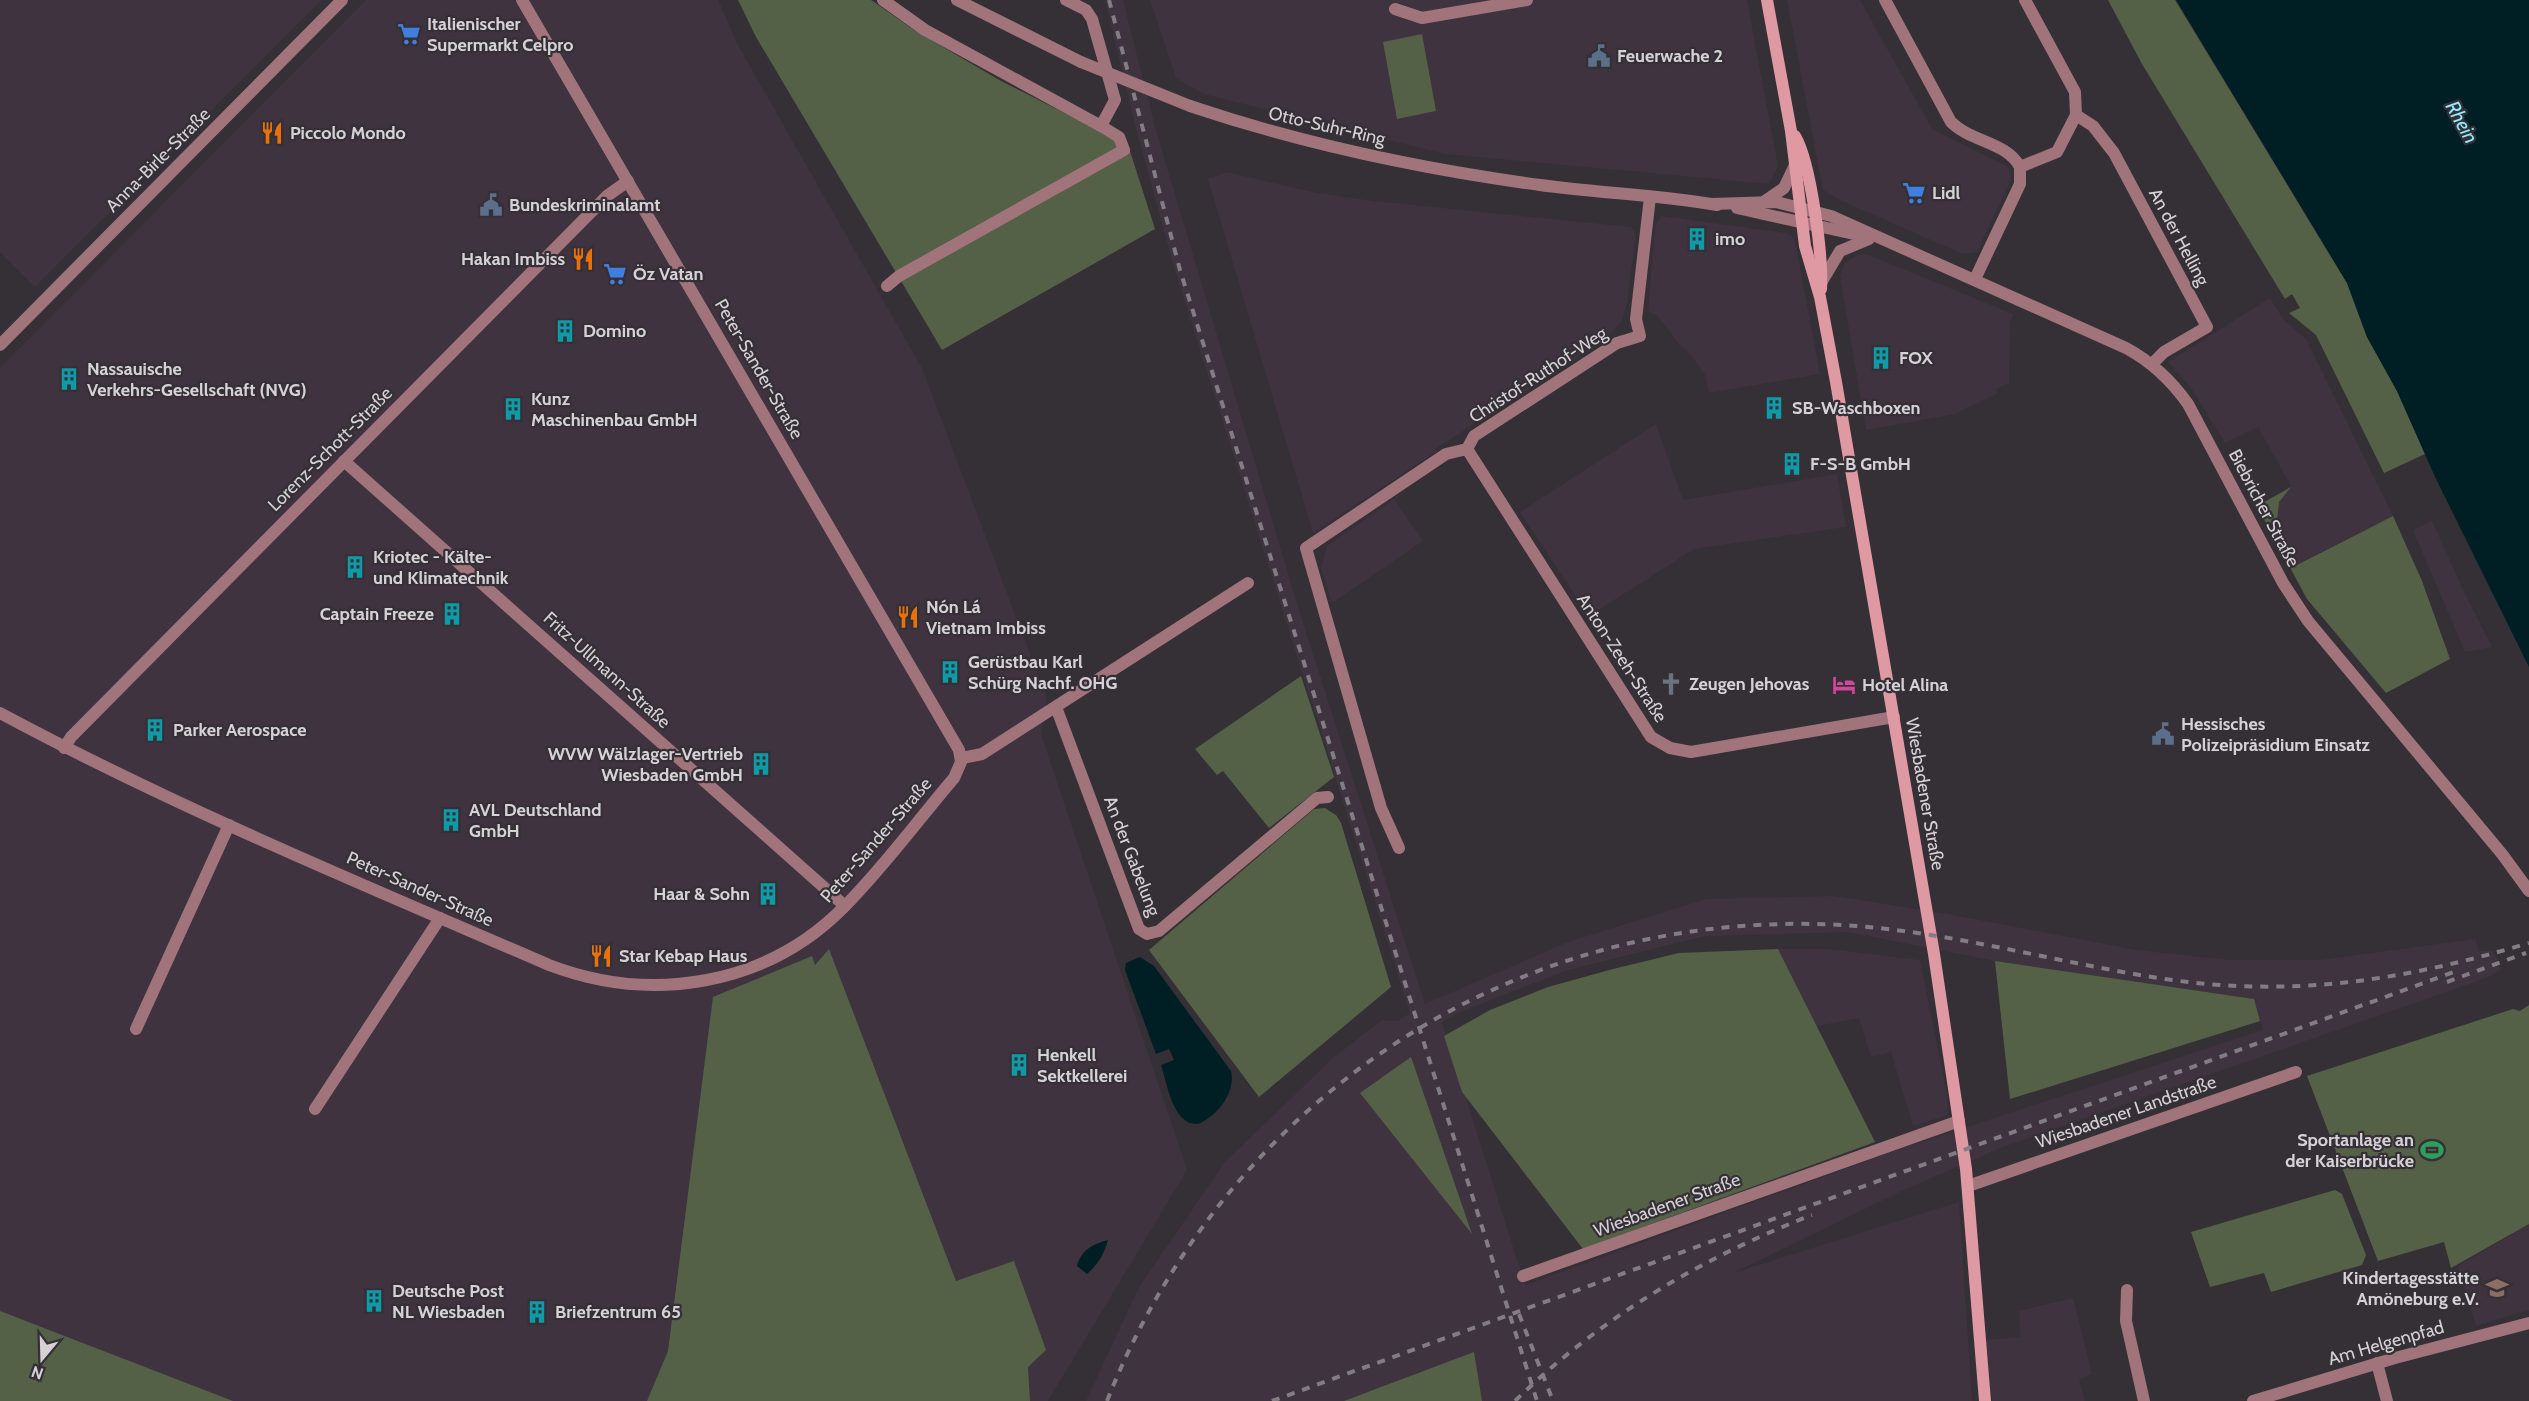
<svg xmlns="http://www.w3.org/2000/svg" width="2529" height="1401" viewBox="0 0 2529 1401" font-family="Cabin,sans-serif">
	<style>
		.built { fill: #3e333f; fill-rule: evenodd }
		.green { fill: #546147 }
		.water { fill: #001f24 }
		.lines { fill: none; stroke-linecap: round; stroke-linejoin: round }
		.minor { stroke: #a0747a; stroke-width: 12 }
		.tertiary { stroke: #a0747a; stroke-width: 12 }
		.secondary { stroke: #de99a3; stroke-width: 12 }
		.rail { stroke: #827d82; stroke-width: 4; stroke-dasharray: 8 8; stroke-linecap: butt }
		.tertiary-bridge { stroke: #a0747a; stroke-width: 12 }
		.labels { text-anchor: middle; stroke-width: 4.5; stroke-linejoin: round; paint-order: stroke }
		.poi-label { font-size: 18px; font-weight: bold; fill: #d5d1d5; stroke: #353036; text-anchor: start }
		.street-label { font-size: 18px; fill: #d5d1d5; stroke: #353036 }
		.water-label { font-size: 20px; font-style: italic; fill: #8debfd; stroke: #353036 }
	</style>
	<rect width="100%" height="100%" fill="#353036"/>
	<g class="built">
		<path d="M 0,0 L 321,0 L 35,287 L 0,252 Z"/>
		<path d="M 366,0 L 718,0 L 739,47 L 922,368 L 1047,699 L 1041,734 L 1187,1170 L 1048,1401 L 0,1401 L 0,368 Z"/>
		<path d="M 1105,0 L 1123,0 L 1155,127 L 1298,607 L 1425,1004 L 1568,942 L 1706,899 L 1834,896 L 1948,914 L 2137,950 L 2229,960 L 2320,960 L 2475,939 L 2479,951 L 2493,951 L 2501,970 L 2486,978 L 2003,1147 L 1906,1189 L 1733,1273 L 1959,1202 L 1972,1401 L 1086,1401 L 1139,1287 L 1225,1162 L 1334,1057 L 1382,1020 L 1397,1021 L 1410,1013 L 1174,267 L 1136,129 ZM 1848,932 L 1995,961 L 2253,999 L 2263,1030 L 1903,1148 L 1525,1285 L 1442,1022 L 1460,1012 L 1568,970 L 1705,936 Z"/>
		<path d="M 1150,0 L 1747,0 L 1778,166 L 1769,184 L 1445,154 L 1204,94 L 1176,78 Z"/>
		<path d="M 1787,0 L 1860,0 L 1932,129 L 2009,167 L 2011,180 L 1977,252 L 1963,254 L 1842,201 L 1823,190 Z"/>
		<path d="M 1226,172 L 1317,193 L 1374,201 L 1631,227 L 1636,234 L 1627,303 L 1622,321 L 1605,340 L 1435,449 L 1437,451 L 1313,533 L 1208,179 Z"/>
		<path d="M 1661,216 L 1786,233 L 1792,236 L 1795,241 L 1820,374 L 1709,393 L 1705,375 L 1691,355 L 1677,342 L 1658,316 L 1648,312 L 1655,227 Z"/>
		<path d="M 1858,255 L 1869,255 L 2013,314 L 2010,323 L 2009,383 L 1996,389 L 1998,393 L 1955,414 L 1866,430 L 1840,276 L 1845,263 Z"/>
		<path d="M 2270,298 L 2283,319 L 2306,339 L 2393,516 L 2290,568 L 2257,506 L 2291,486 L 2258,427 L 2225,443 L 2191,388 L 2168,362 Z"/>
		<path d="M 1656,424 L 1683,500 L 1837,474 L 1846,527 L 1694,549 L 1589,616 L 1520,512 Z"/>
		<path d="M 1394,499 L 1423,541 L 1332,603 L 1321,568 L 1327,546 Z"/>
		<path d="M 2432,521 L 2466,596 L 2492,647 L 2465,652 L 2413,530 Z"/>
		<path d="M 1778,949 L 1830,949 L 1920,960 L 1947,1094 L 1948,1115 L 1913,1126 L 1891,1052 L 1871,1057 L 1859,1018 L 1817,1026 Z"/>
		<path d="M 2529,1224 L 2529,1310 L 2476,1326 L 2458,1266 Z"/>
		<path d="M 2073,1298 L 2092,1374 L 2079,1380 L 2085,1401 L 1992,1401 L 1986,1340 L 2020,1337 L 2019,1311 Z"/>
	</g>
	<g class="green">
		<path d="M 738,0 L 871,0 L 914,30 L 1001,81 L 1128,145 L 1155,229 L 942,350 L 756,37 Z"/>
		<path d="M 2108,0 L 2175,0 L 2347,283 L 2367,337 L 2397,391 L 2425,454 L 2384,473 L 2316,335 L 2289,313 L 2300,308 L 2292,294 L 2285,299 L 2142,64 Z"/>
		<path d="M 1422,34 L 1436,111 L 1397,119 L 1383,42 Z"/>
		<path d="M 2291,487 L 2279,502 L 2277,521 L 2295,566 L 2393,516 L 2422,581 L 2450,659 L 2386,693 L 2307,599 L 2257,506 Z"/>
		<path d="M 1301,676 L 1334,777 L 1269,828 L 1223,771 L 1217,775 L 1195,749 Z"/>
		<path d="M 1325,808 L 1336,815 L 1341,823 L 1391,987 L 1259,1097 L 1149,950 L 1314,809 Z"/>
		<path d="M 829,949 L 956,1281 L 1014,1261 L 1046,1350 L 1028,1367 L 1030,1401 L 647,1401 L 668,1351 L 713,997 L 812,956 L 815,965 Z"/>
		<path d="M 1778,949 L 1875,1142 L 1583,1249 L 1462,1092 L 1444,1036 L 1490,1010 L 1548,987 L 1613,969 L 1679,953 Z"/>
		<path d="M 1995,961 L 2254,999 L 2260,1021 L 2010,1099 Z"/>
		<path d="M 2529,1005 L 2529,1224 L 2451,1268 L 2444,1242 L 2378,1261 L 2307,1076 L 2513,1009 L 2520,1011 Z"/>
		<path d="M 1411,1057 L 1472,1234 L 1360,1093 Z"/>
		<path d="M 2335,1190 L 2342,1194 L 2366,1255 L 2362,1265 L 2271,1292 L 2264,1273 L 2210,1287 L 2191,1232 Z"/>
		<path d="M 0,1311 L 233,1401 L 0,1401 Z"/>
		<path d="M 1474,1352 L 1482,1401 L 1344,1401 Z"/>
	</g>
	<g class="water">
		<path d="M 2176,0 L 2529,0 L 2529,667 L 2436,479 L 2397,391 L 2367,337 L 2347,283 Z"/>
		<path d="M 1140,957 L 1154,966 L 1231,1071 C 1236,1092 1218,1116 1198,1124 C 1173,1126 1167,1083 1161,1065 L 1174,1060 L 1169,1049 L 1156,1054 L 1125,970 L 1126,963 Z"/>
		<path d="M 1108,1240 C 1104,1255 1098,1264 1087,1274 L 1077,1266 C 1081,1250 1093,1244 1108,1240 Z"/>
	</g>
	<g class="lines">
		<g class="minor">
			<path d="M 883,0 L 925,30 L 1101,126 L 1115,100 L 1092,19 L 1086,10 L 1066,0"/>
			<path d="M 1885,0 L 1951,122 C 1971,142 2007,142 2020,167 L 2020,184 L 1975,279"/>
			<path d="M 2025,0 L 2075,92 L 2076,115 L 2093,126 L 2114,153 L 2207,327 L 2164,352 L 2152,364"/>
			<path d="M 1395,9 L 1422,18 L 1527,0"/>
			<path d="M 2020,167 L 2057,152 L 2076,115"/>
			<path d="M 887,286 L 899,276 L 1124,150 L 1119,137 L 1101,126"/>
			<path d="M 0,345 L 342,0"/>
			<path d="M 1467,449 L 1651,737 L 1670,748 L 1691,752 L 1894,717"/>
			<path d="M 344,461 L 845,906"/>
			<path d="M 1056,707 L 1139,929 L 1147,934 L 1159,931 L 1317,798 L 1328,797"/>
			<path d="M 0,713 C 177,808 364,885 549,965 C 651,1004 766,986 844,907 C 884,867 918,820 954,778 L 961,762 L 959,750 L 522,0"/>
			<path d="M 64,748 L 71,737 L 607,196 L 628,181"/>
			<path d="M 962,758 L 982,754 L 1248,583"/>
			<path d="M 1399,848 L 1381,808 L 1306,548 L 1446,454 L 1467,449 L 1474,436 L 1617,343 L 1640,336 L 1636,319 L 1650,197"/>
			<path d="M 136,1029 L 229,825"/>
			<path d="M 315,1109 L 440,918"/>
			<path d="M 1968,1186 L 2296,1072"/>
			<path d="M 1523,1276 L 1959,1121"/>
			<path d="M 2127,1290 L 2126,1321 L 2144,1401"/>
			<path d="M 2377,1363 L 2387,1401"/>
			<path d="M 2253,1401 L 2395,1358 L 2529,1323"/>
		</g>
		<g class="tertiary">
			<path d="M 957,0 L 1081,62"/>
			<path d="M 1190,106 C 1303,144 1421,169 1540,185 C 1599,193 1658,195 1717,205"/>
			<path d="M 1765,201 L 1784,188 L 1795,165"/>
			<path d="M 1711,204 L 1776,202 L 1831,216 L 2126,348 C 2152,362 2171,380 2188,404 L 2283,583 L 2308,621 L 2502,854 L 2529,891"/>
			<path d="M 1737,208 L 1863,236"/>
			<path d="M 1821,283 L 1840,251 L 1869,239"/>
		</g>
		<g class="secondary">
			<path d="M 1767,0 L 1791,131 L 1805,246 L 1820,297 L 1836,382 L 1934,954 L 1966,1169 L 1985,1401"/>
			<path d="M 1795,136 C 1811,163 1823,258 1821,289"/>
		</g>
		<g class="rail">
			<path d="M 1109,0 L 1180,270 L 1537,1401"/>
			<path d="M 2447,982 L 2526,953"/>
			<path d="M 1519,1314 L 1553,1401"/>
			<path d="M 1107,1401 C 1226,1099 1514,907 1841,925 C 1950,931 2057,963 2165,979 C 2293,998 2406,980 2529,943"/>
			<path d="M 1272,1401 L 2454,972"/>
			<path d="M 1515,1401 C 1600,1318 1701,1258 1812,1215"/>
		</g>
		<path class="tertiary-bridge" d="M 1081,62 L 1190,106"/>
	</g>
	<defs>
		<g id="supermarket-bare" transform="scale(1.8)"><path d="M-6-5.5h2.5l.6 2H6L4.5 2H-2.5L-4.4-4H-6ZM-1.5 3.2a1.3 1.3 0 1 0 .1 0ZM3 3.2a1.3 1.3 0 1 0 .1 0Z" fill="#3f7fe0" stroke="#353036" stroke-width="2.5" paint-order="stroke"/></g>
		<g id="civic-bare" transform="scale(1.8)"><path d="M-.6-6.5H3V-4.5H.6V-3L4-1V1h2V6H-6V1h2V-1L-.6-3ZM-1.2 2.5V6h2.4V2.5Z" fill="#5c6f8a" stroke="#353036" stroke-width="2.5" paint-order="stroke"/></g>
		<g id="restaurant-bare" transform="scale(1.8)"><path d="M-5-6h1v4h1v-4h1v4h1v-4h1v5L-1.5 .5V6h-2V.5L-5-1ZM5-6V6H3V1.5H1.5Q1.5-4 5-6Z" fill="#e8710a" stroke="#353036" stroke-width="2.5" paint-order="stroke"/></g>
		<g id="building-bare" transform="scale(1.8)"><path d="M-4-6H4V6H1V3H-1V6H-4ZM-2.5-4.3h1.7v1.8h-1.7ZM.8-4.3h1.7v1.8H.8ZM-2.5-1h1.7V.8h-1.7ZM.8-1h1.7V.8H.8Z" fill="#0f9aa8" stroke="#353036" stroke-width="2.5" paint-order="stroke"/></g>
		<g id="church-bare" transform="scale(1.8)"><path d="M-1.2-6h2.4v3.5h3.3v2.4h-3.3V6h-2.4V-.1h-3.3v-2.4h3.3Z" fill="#6b7280" stroke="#353036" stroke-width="2.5" paint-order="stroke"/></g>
		<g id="hotel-bare" transform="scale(1.8)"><path d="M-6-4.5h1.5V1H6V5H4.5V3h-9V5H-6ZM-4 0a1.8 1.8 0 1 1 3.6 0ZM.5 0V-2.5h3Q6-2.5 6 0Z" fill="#d1479c" stroke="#353036" stroke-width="2.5" paint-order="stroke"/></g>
		<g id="stadium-bare" transform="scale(1.8)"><path d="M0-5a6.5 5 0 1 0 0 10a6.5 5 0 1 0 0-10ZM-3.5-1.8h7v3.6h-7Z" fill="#2e9e5b" stroke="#353036" stroke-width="2.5" paint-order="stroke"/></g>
		<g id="school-bare" transform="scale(1.8)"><path d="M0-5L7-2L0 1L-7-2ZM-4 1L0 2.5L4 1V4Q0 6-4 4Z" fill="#8d6e63" stroke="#353036" stroke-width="2.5" paint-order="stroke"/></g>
	</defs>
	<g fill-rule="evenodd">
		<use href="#supermarket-bare" x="409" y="34"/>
		<use href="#civic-bare" x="1599" y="56"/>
		<use href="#restaurant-bare" x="272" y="133"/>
		<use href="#supermarket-bare" x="1914" y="193"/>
		<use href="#civic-bare" x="491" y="205"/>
		<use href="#building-bare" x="1697" y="239"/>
		<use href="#restaurant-bare" x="583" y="259"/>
		<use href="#supermarket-bare" x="615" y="274"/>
		<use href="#building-bare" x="565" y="331"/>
		<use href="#building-bare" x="1881" y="358"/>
		<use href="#building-bare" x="69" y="379"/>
		<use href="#building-bare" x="1774" y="408"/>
		<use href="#building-bare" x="513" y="409"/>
		<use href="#building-bare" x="1792" y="464"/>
		<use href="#building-bare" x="355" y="567"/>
		<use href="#building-bare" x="452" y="614"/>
		<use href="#restaurant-bare" x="908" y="617"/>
		<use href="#building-bare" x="950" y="672"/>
		<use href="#church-bare" x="1671" y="684"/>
		<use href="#hotel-bare" x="1844" y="685"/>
		<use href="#building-bare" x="155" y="730"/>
		<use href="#civic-bare" x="2163" y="734"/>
		<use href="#building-bare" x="761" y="764"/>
		<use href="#building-bare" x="451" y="820"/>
		<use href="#building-bare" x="768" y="894"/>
		<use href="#restaurant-bare" x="601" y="956"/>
		<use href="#building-bare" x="1019" y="1065"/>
		<use href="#stadium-bare" x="2432" y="1150"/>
		<use href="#school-bare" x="2497" y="1288"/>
		<use href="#building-bare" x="374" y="1301"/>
		<use href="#building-bare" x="537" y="1312"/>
	</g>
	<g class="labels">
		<g class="poi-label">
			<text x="427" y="30">Italienischer<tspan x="427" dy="21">Supermarkt Celpro</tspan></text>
			<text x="1617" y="62">Feuerwache 2</text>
			<text x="290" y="139">Piccolo Mondo</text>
			<text x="1932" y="199">Lidl</text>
			<text x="509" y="211">Bundeskriminalamt</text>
			<text x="1715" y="245">imo</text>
			<text x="565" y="265" text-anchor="end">Hakan Imbiss</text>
			<text x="633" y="280">Öz Vatan</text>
			<text x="583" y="337">Domino</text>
			<text x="1899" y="364">FOX</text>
			<text x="87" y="375">Nassauische<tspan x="87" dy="21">Verkehrs-Gesellschaft (NVG)</tspan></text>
			<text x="531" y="405">Kunz<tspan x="531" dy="21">Maschinenbau GmbH</tspan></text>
			<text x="1792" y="414">SB-Waschboxen</text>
			<text x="1810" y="470">F-S-B GmbH</text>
			<text x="373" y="563">Kriotec - Kälte-<tspan x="373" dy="21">und Klimatechnik</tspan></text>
			<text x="926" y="613">Nón Lá<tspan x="926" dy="21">Vietnam Imbiss</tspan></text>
			<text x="434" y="620" text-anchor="end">Captain Freeze</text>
			<text x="968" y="668">Gerüstbau Karl<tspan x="968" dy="21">Schürg Nachf. OHG</tspan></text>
			<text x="1689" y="690">Zeugen Jehovas</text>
			<text x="1862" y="691">Hotel Alina</text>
			<text x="2181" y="730">Hessisches<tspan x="2181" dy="21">Polizeipräsidium Einsatz</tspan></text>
			<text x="173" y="736">Parker Aerospace</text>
			<text x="743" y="760" text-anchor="end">WVW Wälzlager-Vertrieb<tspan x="743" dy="21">Wiesbaden GmbH</tspan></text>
			<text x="469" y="816">AVL Deutschland<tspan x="469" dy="21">GmbH</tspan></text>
			<text x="750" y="900" text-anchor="end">Haar &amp; Sohn</text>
			<text x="619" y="962">Star Kebap Haus</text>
			<text x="1037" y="1061">Henkell<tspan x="1037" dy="21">Sektkellerei</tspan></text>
			<text x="2414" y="1146" text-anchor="end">Sportanlage an<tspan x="2414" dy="21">der Kaiserbrücke</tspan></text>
			<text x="2479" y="1284" text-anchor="end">Kindertagesstätte<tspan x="2479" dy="21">Amöneburg e.V.</tspan></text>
			<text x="392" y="1297">Deutsche Post<tspan x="392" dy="21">NL Wiesbaden</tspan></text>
			<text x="555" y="1318">Briefzentrum 65</text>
		</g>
		<g class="street-label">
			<text transform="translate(1327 126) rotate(13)" y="6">Otto-Suhr-Ring</text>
			<text transform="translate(158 160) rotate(-45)" y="6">Anna-Birle-Straße</text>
			<text transform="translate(2179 237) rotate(62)" y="6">An der Helling</text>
			<text transform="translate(759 369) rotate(60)" y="6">Peter-Sander-Straße</text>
			<text transform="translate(1538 375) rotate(-33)" y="6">Christof-Ruthof-Weg</text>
			<text transform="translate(330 449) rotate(-45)" y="6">Lorenz-Schott-Straße</text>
			<text transform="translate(2264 508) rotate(62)" y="6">Biebricher Straße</text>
			<text transform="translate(1622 658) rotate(57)" y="6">Anton-Zeeh-Straße</text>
			<text transform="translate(607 670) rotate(42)" y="6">Fritz-Ullmann-Straße</text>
			<text transform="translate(1925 794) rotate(80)" y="6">Wiesbadener Straße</text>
			<text transform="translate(876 840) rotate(-49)" y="6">Peter-Sander-Straße</text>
			<text transform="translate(1132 856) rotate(69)" y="6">An der Gabelung</text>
			<text transform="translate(420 889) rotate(24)" y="6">Peter-Sander-Straße</text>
			<text transform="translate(2126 1112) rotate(-19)" y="6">Wiesbadener Landstraße</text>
			<text transform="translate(1667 1205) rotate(-20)" y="6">Wiesbadener Straße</text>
			<text transform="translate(2386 1343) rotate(-16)" y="6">Am Helgenpfad</text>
		</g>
		<g class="water-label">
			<text transform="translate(2462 122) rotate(61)" y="7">Rhein</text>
		</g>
	</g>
	<g transform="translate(42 1359) rotate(199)" stroke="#353036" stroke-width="4.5" paint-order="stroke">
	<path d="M0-4.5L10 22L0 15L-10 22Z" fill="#d5d1d5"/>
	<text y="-9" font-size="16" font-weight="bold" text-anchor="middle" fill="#d5d1d5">N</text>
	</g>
</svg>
